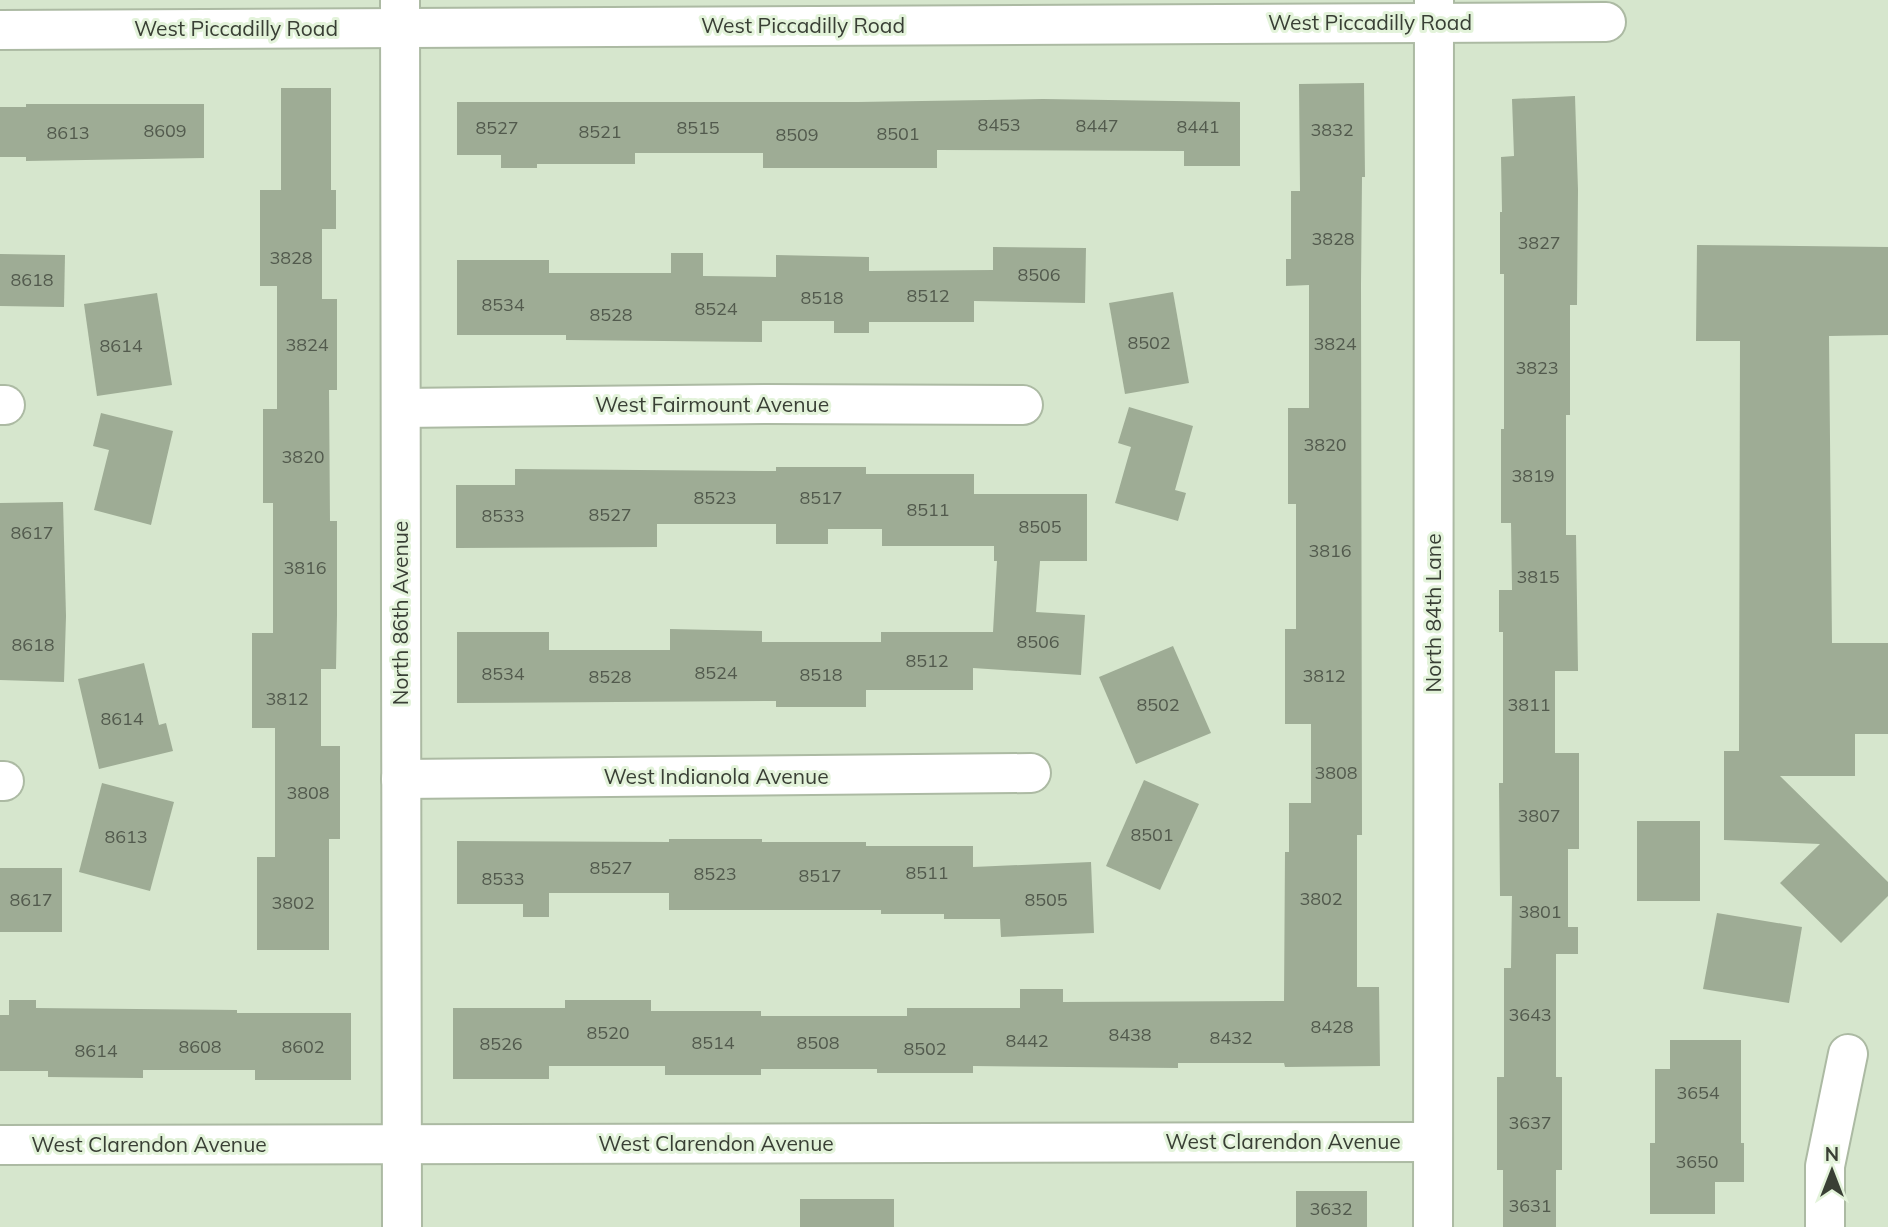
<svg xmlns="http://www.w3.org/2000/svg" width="1888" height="1227" viewBox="0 0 1888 1227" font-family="Mulish,sans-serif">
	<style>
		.building { fill: #9eac95 }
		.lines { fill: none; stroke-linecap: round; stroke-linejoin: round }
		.minor-casing { stroke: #acbaa3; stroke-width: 42 }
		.minor { stroke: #fff; stroke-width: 38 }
		.labels { text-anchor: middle; stroke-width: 6; stroke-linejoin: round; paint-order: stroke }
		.number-label { font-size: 18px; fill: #525a4d }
		.street-label { font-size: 21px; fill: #393f35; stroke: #e3f3da }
	</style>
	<rect width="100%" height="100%" fill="#d6e6cd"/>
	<g class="building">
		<path d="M 1364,83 L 1365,177 L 1362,177 L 1361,285 L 1362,835 L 1357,835 L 1357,987 L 1379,987 L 1380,1066 L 1285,1067 L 1284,1063 L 1178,1063 L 1178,1068 L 973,1066 L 973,1073 L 877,1073 L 877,1069 L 761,1069 L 761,1075 L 665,1075 L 665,1066 L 549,1066 L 549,1079 L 453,1079 L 453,1008 L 565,1008 L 565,1000 L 651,1000 L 651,1011 L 761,1011 L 761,1016 L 907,1016 L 907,1008 L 1020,1008 L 1020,989 L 1063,989 L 1063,1002 L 1284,1001 L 1285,852 L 1289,852 L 1289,803 L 1311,803 L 1311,724 L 1285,724 L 1285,629 L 1296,629 L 1296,504 L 1288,504 L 1288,408 L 1309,408 L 1309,285 L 1286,286 L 1286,259 L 1291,259 L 1291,191 L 1300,191 L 1299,84 Z"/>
		<path d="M 281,88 L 331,88 L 331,190 L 336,190 L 336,229 L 322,229 L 322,299 L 337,299 L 337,390 L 329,390 L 330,521 L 337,521 L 337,615 L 336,669 L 321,669 L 321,746 L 340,746 L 340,839 L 329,839 L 329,950 L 257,950 L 257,857 L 275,857 L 275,728 L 252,728 L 252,633 L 273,633 L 273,503 L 263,503 L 263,409 L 277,409 L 277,286 L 260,286 L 260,190 L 281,190 Z"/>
		<path d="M 1575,96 L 1578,190 L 1577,305 L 1570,305 L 1570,415 L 1566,415 L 1566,535 L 1576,535 L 1578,671 L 1555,671 L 1555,753 L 1579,753 L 1579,849 L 1568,849 L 1568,927 L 1578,927 L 1578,954 L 1556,954 L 1556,1077 L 1562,1077 L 1562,1170 L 1556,1170 L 1556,1227 L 1503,1227 L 1503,1170 L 1497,1170 L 1497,1077 L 1504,1077 L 1504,968 L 1511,968 L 1512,896 L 1500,896 L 1499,783 L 1503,783 L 1503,632 L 1499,632 L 1499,590 L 1512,590 L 1511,523 L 1501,523 L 1501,429 L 1504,429 L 1504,274 L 1500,274 L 1500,212 L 1502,212 L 1501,157 L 1514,156 L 1512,99 Z"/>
		<path d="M 1043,99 L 1240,102 L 1240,166 L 1184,166 L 1184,151 L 937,150 L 937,168 L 763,168 L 763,153 L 635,153 L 635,164 L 537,164 L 537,168 L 501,168 L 501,155 L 457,155 L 457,102 L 858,102 Z"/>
		<path d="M 26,104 L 204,104 L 204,158 L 26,161 L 26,157 L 0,157 L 0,107 L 26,107 Z"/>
		<path d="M 1697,245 L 1888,247 L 1888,335 L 1829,336 L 1832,643 L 1888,643 L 1888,734 L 1855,734 L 1855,776 L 1780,776 L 1888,882 L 1888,896 L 1841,943 L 1780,883 L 1820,844 L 1724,840 L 1724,751 L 1739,751 L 1740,341 L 1696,341 Z"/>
		<path d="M 993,247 L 1086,248 L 1085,303 L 974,301 L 974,322 L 869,322 L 869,333 L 834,333 L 834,321 L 762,321 L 762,342 L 566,340 L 566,335 L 457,335 L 457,260 L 549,260 L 549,273 L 671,273 L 671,253 L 703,253 L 703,276 L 776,277 L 776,255 L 869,257 L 869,271 L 993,270 Z"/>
		<path d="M 0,254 L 65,255 L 64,307 L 0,306 Z"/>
		<path d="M 1173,292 L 1189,383 L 1125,394 L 1109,303 Z"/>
		<path d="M 157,293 L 172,385 L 97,396 L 84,304 Z"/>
		<path d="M 1129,407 L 1193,426 L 1175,490 L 1186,493 L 1178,521 L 1115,503 L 1131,447 L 1118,443 Z"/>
		<path d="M 101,413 L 173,431 L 151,525 L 94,510 L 109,450 L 93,446 Z"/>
		<path d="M 776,467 L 866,467 L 866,474 L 974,474 L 974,494 L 1087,494 L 1087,561 L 1040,561 L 1036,612 L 1085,615 L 1081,675 L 973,668 L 973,690 L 866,690 L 866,707 L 776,707 L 776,701 L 457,703 L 457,632 L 549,632 L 549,650 L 670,650 L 670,629 L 762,631 L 762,642 L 881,642 L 881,632 L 993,632 L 997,561 L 994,561 L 994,546 L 882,546 L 882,529 L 828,529 L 828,544 L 776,544 L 776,524 L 657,524 L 657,547 L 456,548 L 456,485 L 515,485 L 515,469 L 776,471 Z"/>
		<path d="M 63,502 L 66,616 L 64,682 L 0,680 L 0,503 Z"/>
		<path d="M 1173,646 L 1211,733 L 1136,764 L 1099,677 Z"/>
		<path d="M 144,663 L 159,725 L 166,723 L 173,751 L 99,769 L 78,679 Z"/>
		<path d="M 1144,780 L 1199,804 L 1160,890 L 1106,866 Z"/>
		<path d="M 102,783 L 174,802 L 150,891 L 79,872 Z"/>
		<rect x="1637" y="821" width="63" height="80"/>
		<path d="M 669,839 L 762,839 L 762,842 L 866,842 L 866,846 L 973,846 L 973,867 L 1091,862 L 1094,933 L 1001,937 L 1000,919 L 944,919 L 944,914 L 881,914 L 881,910 L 669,910 L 669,893 L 549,893 L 549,917 L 523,917 L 523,904 L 457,904 L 457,841 L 669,842 Z"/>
		<rect x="0" y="868" width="62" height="64"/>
		<path d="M 1717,913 L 1802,927 L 1789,1003 L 1703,989 Z"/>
		<path d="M 9,1000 L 36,1000 L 36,1008 L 237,1010 L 237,1013 L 351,1013 L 351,1080 L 255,1080 L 255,1070 L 143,1070 L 143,1078 L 48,1077 L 48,1071 L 0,1071 L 0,1015 L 9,1015 Z"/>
		<path d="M 1670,1040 L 1741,1040 L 1741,1143 L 1744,1143 L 1744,1182 L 1715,1182 L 1715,1214 L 1650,1214 L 1650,1143 L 1655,1143 L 1655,1069 L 1670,1069 Z"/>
		<rect x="1296" y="1191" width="71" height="36"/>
		<rect x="800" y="1199" width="94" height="28"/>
	</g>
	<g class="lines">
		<g class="minor-casing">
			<g id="minor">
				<path d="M 400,0 L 402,1227"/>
				<path d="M 0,30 L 1606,22"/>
				<path d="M 0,405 L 5,405"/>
				<path d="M 401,408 L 767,404 L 1023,405"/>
				<path d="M 401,779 L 1031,773"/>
				<path d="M 0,781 L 4,781"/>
				<path d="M 0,1145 L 1433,1142"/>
				<path d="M 1433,1227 L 1434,0"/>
				<path d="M 1825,1227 L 1825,1166 L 1848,1054"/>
			</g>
		</g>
		<use href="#minor" class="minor"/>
	</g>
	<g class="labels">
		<g class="number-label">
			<text x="999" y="131">8453</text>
			<text x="1097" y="132">8447</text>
			<text x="1198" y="133">8441</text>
			<text x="497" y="134">8527</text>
			<text x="698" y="134">8515</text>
			<text x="1332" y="136">3832</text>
			<text x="165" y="137">8609</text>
			<text x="600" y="138">8521</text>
			<text x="68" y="139">8613</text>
			<text x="898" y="140">8501</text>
			<text x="797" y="141">8509</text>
			<text x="1333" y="245">3828</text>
			<text x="1539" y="249">3827</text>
			<text x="291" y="264">3828</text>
			<text x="1039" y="281">8506</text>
			<text x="32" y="286">8618</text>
			<text x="928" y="302">8512</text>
			<text x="822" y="304">8518</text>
			<text x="503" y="311">8534</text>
			<text x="716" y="315">8524</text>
			<text x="611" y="321">8528</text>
			<text x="1149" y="349">8502</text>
			<text x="1335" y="350">3824</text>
			<text x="307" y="351">3824</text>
			<text x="121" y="352">8614</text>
			<text x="1537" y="374">3823</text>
			<text x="1325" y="451">3820</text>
			<text x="303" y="463">3820</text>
			<text x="1533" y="482">3819</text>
			<text x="715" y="504">8523</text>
			<text x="821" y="504">8517</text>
			<text x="928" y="516">8511</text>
			<text x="610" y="521">8527</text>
			<text x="503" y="522">8533</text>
			<text x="1040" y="533">8505</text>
			<text x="32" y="539">8617</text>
			<text x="1330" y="557">3816</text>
			<text x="305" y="574">3816</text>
			<text x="1538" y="583">3815</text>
			<text x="1038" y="648">8506</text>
			<text x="33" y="651">8618</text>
			<text x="927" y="667">8512</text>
			<text x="716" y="679">8524</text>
			<text x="503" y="680">8534</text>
			<text x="821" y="681">8518</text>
			<text x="1324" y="682">3812</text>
			<text x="610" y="683">8528</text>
			<text x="287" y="705">3812</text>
			<text x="1158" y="711">8502</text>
			<text x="1529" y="711">3811</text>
			<text x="122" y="725">8614</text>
			<text x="1336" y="779">3808</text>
			<text x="308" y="799">3808</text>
			<text x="1539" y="822">3807</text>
			<text x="1152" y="841">8501</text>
			<text x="126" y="843">8613</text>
			<text x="611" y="874">8527</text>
			<text x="927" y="879">8511</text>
			<text x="715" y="880">8523</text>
			<text x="820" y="882">8517</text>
			<text x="503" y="885">8533</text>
			<text x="1321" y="905">3802</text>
			<text x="31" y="906">8617</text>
			<text x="1046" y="906">8505</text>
			<text x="293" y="909">3802</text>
			<text x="1540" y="918">3801</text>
			<text x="1530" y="1021">3643</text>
			<text x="1332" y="1033">8428</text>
			<text x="608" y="1039">8520</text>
			<text x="1130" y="1041">8438</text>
			<text x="1231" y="1044">8432</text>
			<text x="1027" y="1047">8442</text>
			<text x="713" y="1049">8514</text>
			<text x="818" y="1049">8508</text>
			<text x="501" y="1050">8526</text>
			<text x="200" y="1053">8608</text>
			<text x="303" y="1053">8602</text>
			<text x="925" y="1055">8502</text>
			<text x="96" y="1057">8614</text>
			<text x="1698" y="1099">3654</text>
			<text x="1530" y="1129">3637</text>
			<text x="1697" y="1168">3650</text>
			<text x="1530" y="1212">3631</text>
			<text x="1331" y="1215">3632</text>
		</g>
		<g class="street-label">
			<text x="1370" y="30">West Piccadilly Road</text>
			<text x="803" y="33">West Piccadilly Road</text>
			<text x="236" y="36">West Piccadilly Road</text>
			<text x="712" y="412">West Fairmount Avenue</text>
			<text transform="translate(401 613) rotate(-90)" y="7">North 86th Avenue</text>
			<text transform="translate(1434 613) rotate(-90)" y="7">North 84th Lane</text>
			<text x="716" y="784">West Indianola Avenue</text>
			<text x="1283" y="1149">West Clarendon Avenue</text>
			<text x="716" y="1151">West Clarendon Avenue</text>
			<text x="149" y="1152">West Clarendon Avenue</text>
		</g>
	</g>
	<g transform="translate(1832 1171)" stroke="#e3f3da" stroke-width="5" paint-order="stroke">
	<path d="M0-5L12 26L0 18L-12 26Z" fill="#393f35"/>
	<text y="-10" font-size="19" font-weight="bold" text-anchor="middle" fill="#393f35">N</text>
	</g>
</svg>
